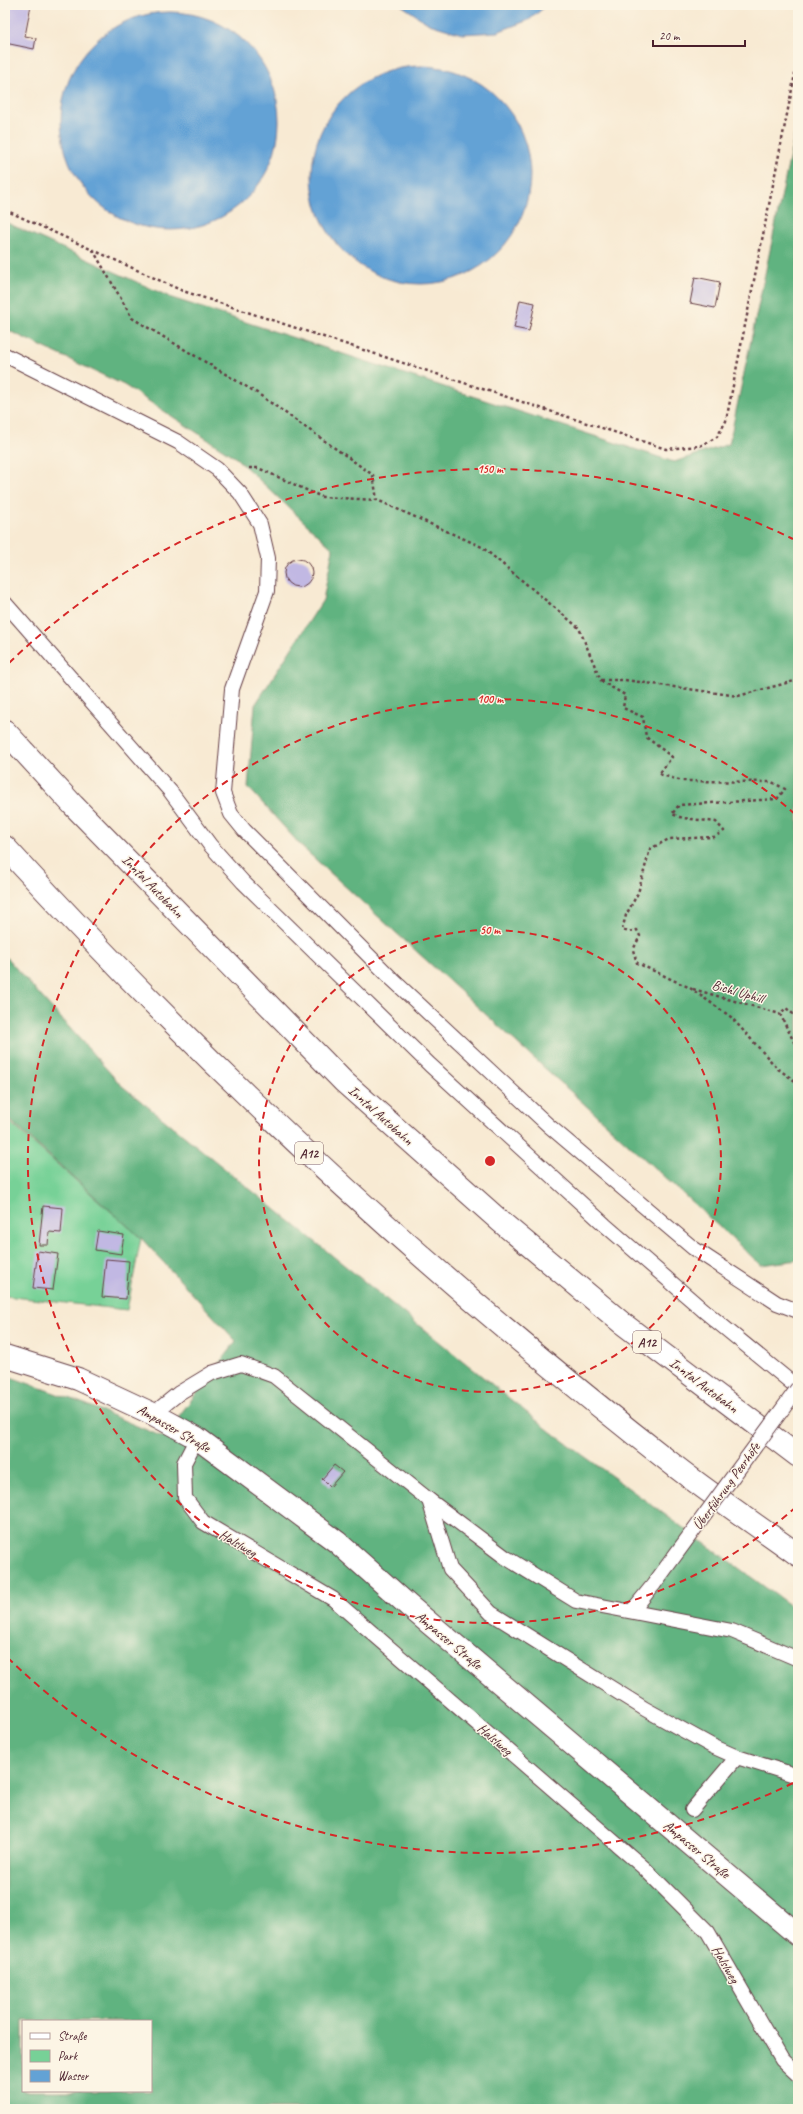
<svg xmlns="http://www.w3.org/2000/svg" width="803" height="2114" viewBox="0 0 803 2114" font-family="Caveat,sans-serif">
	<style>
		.green { fill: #77d197; stroke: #607861 }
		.forest { fill: #61b380; stroke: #566956; fill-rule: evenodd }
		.water { fill: #63a2d5; stroke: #566080 }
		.building { fill: #c1b8e3 }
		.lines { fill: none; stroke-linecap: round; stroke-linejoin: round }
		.service-casing { stroke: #643d44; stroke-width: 16 }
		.secondary-casing { stroke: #643d44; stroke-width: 24 }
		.motorway-casing { stroke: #643d44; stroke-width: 24 }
		.path { stroke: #643d44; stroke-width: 2.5; stroke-dasharray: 3 3; stroke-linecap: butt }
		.service { stroke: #fff; stroke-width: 14 }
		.secondary { stroke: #fff; stroke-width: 22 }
		.motorway { stroke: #fff; stroke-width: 22 }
		.service-bridge-casing { stroke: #643d44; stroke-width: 16; stroke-linecap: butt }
		.service-bridge { stroke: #fff; stroke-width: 14 }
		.ring { fill: none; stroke: #d62828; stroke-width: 2; stroke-dasharray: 7 5 }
		.labels { text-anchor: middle; stroke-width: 3; stroke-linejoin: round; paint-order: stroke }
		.shield { fill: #fcf5e5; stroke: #7f5f63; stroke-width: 1 }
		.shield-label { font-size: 13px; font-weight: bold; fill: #4a1f2b }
		.street-label { font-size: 14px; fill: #4a1f2b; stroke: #fcf5e5 }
		.centre { fill: #d62828; stroke: #fcf5e5; stroke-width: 2 }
		.ring-label { font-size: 12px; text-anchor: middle; font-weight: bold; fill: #d62828; stroke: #fcf5e5; stroke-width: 3; stroke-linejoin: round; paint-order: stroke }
	</style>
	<rect width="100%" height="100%" fill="#fcf5e5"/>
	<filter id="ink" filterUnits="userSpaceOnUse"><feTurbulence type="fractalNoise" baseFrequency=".025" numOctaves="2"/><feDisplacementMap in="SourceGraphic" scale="8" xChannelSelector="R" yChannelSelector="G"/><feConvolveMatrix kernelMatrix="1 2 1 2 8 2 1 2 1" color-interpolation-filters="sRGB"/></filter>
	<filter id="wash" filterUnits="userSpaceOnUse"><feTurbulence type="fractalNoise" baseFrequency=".012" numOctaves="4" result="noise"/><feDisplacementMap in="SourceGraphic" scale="16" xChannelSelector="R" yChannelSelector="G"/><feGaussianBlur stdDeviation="0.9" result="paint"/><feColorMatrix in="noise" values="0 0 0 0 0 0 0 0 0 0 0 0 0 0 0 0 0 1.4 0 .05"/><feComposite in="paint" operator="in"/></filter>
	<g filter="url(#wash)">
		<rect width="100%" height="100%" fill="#f8ead3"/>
		<path class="green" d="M 5,1118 L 141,1238 L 127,1310 L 5,1296 Z"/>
		<g class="forest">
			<path d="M 798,118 L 798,1260 L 761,1265 L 303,848 L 248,787 L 255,705 L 323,600 L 333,549 L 236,458 L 124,385 L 5,329 L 5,222 L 172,298 L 674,462 L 729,444 Z"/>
			<path d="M 5,956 L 121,1085 L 551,1432 L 798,1611 L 798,2109 L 5,2109 L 5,1375 L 85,1404 L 163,1437 L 236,1341 L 141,1238 L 5,1116 ZM 23,2021 L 151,2021 L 151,2091 L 23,2091 Z"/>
		</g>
		<g class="water">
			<path d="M 401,5 L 547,5 L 529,20 L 497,32 L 462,34 L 429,24 Z"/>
			<circle cx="170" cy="121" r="109"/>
			<circle cx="421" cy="175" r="109"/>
		</g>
		<g id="blocks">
			<g class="building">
				<path d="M 5,5 L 31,5 L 25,36 L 36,38 L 34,49 L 5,43 Z"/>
				<path d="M 695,277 L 720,282 L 715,308 L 690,303 Z"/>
				<path d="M 520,300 L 535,303 L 529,331 L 514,328 Z"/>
				<circle cx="298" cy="573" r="14"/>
				<path d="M 43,1206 L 63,1208 L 61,1233 L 49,1232 L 48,1245 L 39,1245 Z"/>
				<path d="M 98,1231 L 124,1235 L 121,1254 L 95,1250 Z"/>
				<path d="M 38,1251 L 58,1254 L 53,1290 L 33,1288 Z"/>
				<path d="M 106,1259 L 129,1261 L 126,1299 L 102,1297 Z"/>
				<path d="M 334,1465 L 343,1472 L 330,1487 L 322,1479 Z"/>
			</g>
		</g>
	</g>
	<g filter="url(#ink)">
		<use href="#blocks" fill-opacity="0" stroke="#643d44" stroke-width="1"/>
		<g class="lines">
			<g class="service-casing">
				<g id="service">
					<path d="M 5,355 L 178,442 L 217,469 L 240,493 L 260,524 L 268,558 L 267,591 L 232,689 L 223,793 L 231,814 L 244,830 L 393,980 L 548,1125 L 693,1248 L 777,1303 L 798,1311"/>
					<path d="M 5,603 L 170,791 L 210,845 L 243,882 L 430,1065 L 605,1225 L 703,1310 L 798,1388"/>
					<path d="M 153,1414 L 179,1393 L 212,1373 L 241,1364 L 274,1376 L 429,1500 L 505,1557 L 576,1601 L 732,1631 L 798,1659"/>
					<path d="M 197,1438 L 184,1463 L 185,1498 L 203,1522 L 333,1599 L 643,1867 L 708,1932 L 782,2060 L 798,2075"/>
					<path d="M 429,1500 L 450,1569 L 491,1613 L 645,1709 L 712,1746 L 737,1757 L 798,1776"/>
					<path d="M 632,1611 L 654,1584"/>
					<path d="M 692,1810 L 737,1757"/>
				</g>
			</g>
			<g class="secondary-casing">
				<path id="secondary" d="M 5,1356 L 78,1379 L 153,1414 L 197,1438 L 337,1542 L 409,1606 L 798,1935"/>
			</g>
			<g class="motorway-casing">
				<g id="motorway">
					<path d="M 5,731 L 73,805 L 344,1082 L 500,1221 L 622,1323 L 798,1456"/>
					<path d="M 5,847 C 210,1072 436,1280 676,1467 C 716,1498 758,1526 798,1555"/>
				</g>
			</g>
			<g class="path">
				<path d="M 5,210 L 183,291 L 666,449 L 700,446 L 717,437 L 726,421 L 798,59"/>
				<path d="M 93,250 L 132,318 L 257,393 L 373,475 L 377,500"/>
				<path d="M 249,468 L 258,468 L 322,497 L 377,500 L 482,547 L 579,628 L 601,681"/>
				<path d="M 601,680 L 625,680 L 738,696 L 798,680"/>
				<path d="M 601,681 L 625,695 L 623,708 L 643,717 L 646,737 L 672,757 L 659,774 L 682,781 L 772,782 L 785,789 L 777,799 L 679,805 L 672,814 L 683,818 L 716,822 L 724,831 L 714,837 L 669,839 L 650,849 L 638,893 L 626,915 L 622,930 L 629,932 L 637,930 L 640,936 L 633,950 L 637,963 L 690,988 L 731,1017 L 778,1069 L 798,1083"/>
				<path d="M 693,989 L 780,1014"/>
				<path d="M 798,1018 L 786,1008 L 780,1014 L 798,1050"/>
			</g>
			<use href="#service" class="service"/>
			<use href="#secondary" class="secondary"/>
			<use href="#motorway" class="motorway"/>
			<g class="service-bridge-casing">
				<path id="service-bridge" d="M 654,1584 L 798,1388"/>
			</g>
			<use href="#service-bridge" class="service-bridge"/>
		</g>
	</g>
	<g class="ring">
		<circle cx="490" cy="1161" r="231"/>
		<path d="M796 1507A462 462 0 1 1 796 815"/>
		<path d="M793 1783A692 692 0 0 1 9 1659M9 663A692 692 0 0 1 793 539"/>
	</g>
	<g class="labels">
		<g class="shield">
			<rect x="295" y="1142" width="28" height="22" rx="3"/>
			<rect x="633" y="1331" width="28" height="22" rx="3"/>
		</g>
		<g class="shield-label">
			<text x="309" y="1158">A12</text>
			<text x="647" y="1347">A12</text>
		</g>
		<g class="street-label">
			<text transform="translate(153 886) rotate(46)" y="5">Inntal Autobahn</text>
			<text transform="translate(738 991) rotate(16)" y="5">Bichl Uphill</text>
			<text transform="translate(381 1115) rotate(42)" y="5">Inntal Autobahn</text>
			<text transform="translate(704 1385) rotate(37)" y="5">Inntal Autobahn</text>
			<text transform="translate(174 1428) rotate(30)" y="5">Ampasser Straße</text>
			<text transform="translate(726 1486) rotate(-54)" y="5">Überführung Peerhöfe</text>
			<text transform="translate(238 1543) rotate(31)" y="5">Halslweg</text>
			<text transform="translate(449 1640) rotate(40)" y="5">Ampasser Straße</text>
			<text transform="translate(495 1739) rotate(41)" y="5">Halslweg</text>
			<text transform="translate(697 1849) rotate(40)" y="5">Ampasser Straße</text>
			<text transform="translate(726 1964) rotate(60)" y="5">Halslweg</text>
		</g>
	</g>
	<circle cx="490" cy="1161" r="6" class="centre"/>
	<g class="ring-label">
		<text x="490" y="473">150 m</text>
		<text x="490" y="703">100 m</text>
		<text x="490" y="934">50 m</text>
	</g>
	<rect width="803" height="2114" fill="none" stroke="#fcf5e5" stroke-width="20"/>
	<rect x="22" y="2020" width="130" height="72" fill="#fcf5e5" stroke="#b59f9b"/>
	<rect x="30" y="2033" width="20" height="6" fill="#ffffff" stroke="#b59f9b"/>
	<text x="58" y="2040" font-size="12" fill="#4a1f2b">Straße</text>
	<rect x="30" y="2050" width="20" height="12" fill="#77d197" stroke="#b59f9b"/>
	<text x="58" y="2060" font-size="12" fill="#4a1f2b">Park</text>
	<rect x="30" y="2070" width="20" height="12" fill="#63a2d5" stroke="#b59f9b"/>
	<text x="58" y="2080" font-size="12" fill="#4a1f2b">Wasser</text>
	<path d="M653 40v6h92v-6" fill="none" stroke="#4a1f2b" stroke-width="2"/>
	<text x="659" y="40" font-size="12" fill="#4a1f2b" stroke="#fcf5e5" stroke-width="3" paint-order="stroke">20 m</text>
</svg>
